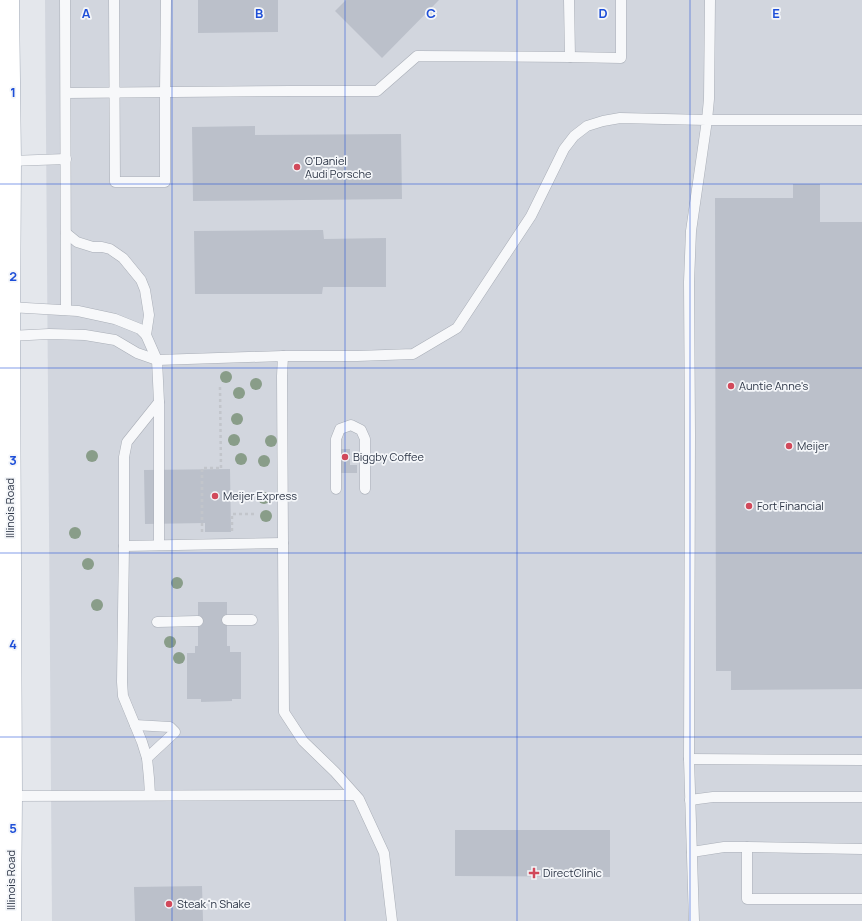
<svg xmlns="http://www.w3.org/2000/svg" width="862" height="921" viewBox="0 0 862 921" font-family="Manrope,sans-serif">
	<style>
		.built { fill: #d2d6de }
		.building { fill: #bbc0ca }
		.lines { fill: none; stroke-linecap: round; stroke-linejoin: round }
		.service-casing { stroke: #a9aeb7; stroke-width: 11 }
		.primary-casing { stroke: #a3abb8; stroke-width: 23 }
		.path { stroke: #c2c5cb; stroke-width: 2.5; stroke-dasharray: 3 3; stroke-linecap: butt }
		.service { stroke: #f7f8fa; stroke-width: 10 }
		.primary { stroke: #fff; stroke-width: 22 }
		.tree { fill: #899d89 }
		.grid { fill: none; stroke: #1d4ed8; stroke-width: 1; stroke-opacity: 0.55 }
		.poi-dot { fill: #d1495b; stroke: #f4f6f9; stroke-width: 1.5 }
		.labels { text-anchor: middle; stroke-width: 3.5; stroke-linejoin: round; paint-order: stroke }
		.poi-label { font-size: 11px; fill: #2b3445; stroke: #f4f6f9; text-anchor: start }
		.street-label { font-size: 11px; fill: #2b3445; stroke: #f4f6f9 }
		.grid-label { font-size: 13px; text-anchor: middle; font-weight: bold; fill: #1d4ed8; stroke: #f4f6f9; stroke-width: 3.5; stroke-linejoin: round; paint-order: stroke }
	</style>
	<rect width="100%" height="100%" fill="#e4e7ec"/>
	<path class="built" d="M 45,0 L 862,0 L 862,921 L 52,921 Z"/>
	<g class="building">
		<path d="M 198,0 L 278,0 L 278,32 L 198,33 Z"/>
		<path d="M 346,0 L 439,0 L 382,58 L 335,11 Z"/>
		<path d="M 255,126 L 255,135 L 401,134 L 402,199 L 193,201 L 192,127 Z"/>
		<path d="M 793,184 L 820,184 L 820,222 L 862,222 L 862,689 L 731,690 L 731,671 L 716,671 L 715,198 L 793,198 Z"/>
		<path d="M 323,230 L 324,239 L 386,238 L 386,287 L 323,287 L 322,294 L 195,294 L 194,231 Z"/>
		<path d="M 341,449 L 350,449 L 350,465 L 357,465 L 357,473 L 332,473 Z"/>
		<path d="M 230,469 L 231,532 L 205,532 L 205,523 L 145,524 L 144,470 Z"/>
		<path d="M 198,602 L 227,602 L 227,646 L 230,646 L 230,652 L 241,652 L 241,699 L 232,699 L 232,701 L 201,702 L 201,699 L 187,699 L 187,653 L 195,653 L 195,646 L 198,646 Z"/>
		<path d="M 455,830 L 610,830 L 610,877 L 455,876 Z"/>
		<path d="M 202,886 L 203,921 L 135,921 L 134,887 Z"/>
	</g>
	<g class="lines">
		<g class="service-casing">
			<g id="service">
				<path d="M 65,0 L 66,310"/>
				<path d="M 114,0 L 115,182 L 165,182 L 165,92 L 166,0"/>
				<path d="M 710,0 L 709,99 L 707,120 L 862,120"/>
				<path d="M 570,57 L 621,58 L 621,0"/>
				<path d="M 66,93 L 291,91 L 377,91 L 417,56 L 570,57 L 569,0"/>
				<path d="M 10,161 L 66,159"/>
				<path d="M 66,233 L 77,242 L 93,247 L 102,247 L 110,249 L 123,258 L 141,280 L 145,290 L 149,315 L 146,335"/>
				<path d="M 9,307 L 78,311 L 115,319 L 140,329 L 146,335 L 157,360 L 159,402 L 127,442 L 124,457 L 124,546 L 122,682 L 123,696 L 142,742 L 147,758 L 149,778 L 150,795"/>
				<path d="M 9,336 L 49,334 L 85,335 L 115,340 L 137,353 L 157,360 L 283,356 L 282,376 L 284,712 L 303,741 L 335,772 L 359,799 L 384,853 L 392,921"/>
				<path d="M 283,356 L 357,356 L 413,354 L 457,328 L 531,216 L 564,149 L 574,136 L 587,126 L 603,121 L 620,118 L 707,120 L 691,231 L 689,282 L 690,435 L 689,759 L 694,921"/>
				<path d="M 159,402 L 159,545"/>
				<path d="M 336,489 L 336,439 L 340,429 L 351,425 L 361,430 L 365,439 L 365,489"/>
				<path d="M 124,546 L 283,543"/>
				<path d="M 227,620 L 252,620"/>
				<path d="M 157,622 L 198,621"/>
				<path d="M 135,725 L 170,727 L 175,732 L 147,758"/>
				<path d="M 689,759 L 862,760"/>
				<path d="M 11,796 L 355,795"/>
				<path d="M 690,800 L 713,797 L 862,797"/>
				<path d="M 747,847 L 862,849"/>
				<path d="M 692,852 L 724,847 L 747,847 L 747,899 L 862,899"/>
			</g>
		</g>
		<g class="primary-casing">
			<path id="primary" d="M 8,0 L 10,161 L 9,336 L 11,796 L 10,921"/>
		</g>
		<g class="path">
			<path d="M 220,387 L 221,469"/>
			<path d="M 232,531 L 232,514 L 254,514"/>
			<path d="M 202,532 L 202,468 L 221,468"/>
		</g>
		<use href="#service" class="service"/>
		<use href="#primary" class="primary"/>
	</g>
	<g class="tree">
		<circle cx="226" cy="377" r="6"/>
		<circle cx="256" cy="384" r="6"/>
		<circle cx="239" cy="393" r="6"/>
		<circle cx="237" cy="419" r="6"/>
		<circle cx="234" cy="440" r="6"/>
		<circle cx="271" cy="441" r="6"/>
		<circle cx="92" cy="456" r="6"/>
		<circle cx="241" cy="459" r="6"/>
		<circle cx="264" cy="461" r="6"/>
		<circle cx="264" cy="498" r="6"/>
		<circle cx="266" cy="516" r="6"/>
		<circle cx="75" cy="533" r="6"/>
		<circle cx="88" cy="564" r="6"/>
		<circle cx="177" cy="583" r="6"/>
		<circle cx="97" cy="605" r="6"/>
		<circle cx="170" cy="642" r="6"/>
		<circle cx="179" cy="658" r="6"/>
	</g>
	<path class="grid" d="M 172,0 L 172,921M 345,0 L 345,921M 517,0 L 517,921M 690,0 L 690,921M 0,184 L 862,184M 0,368 L 862,368M 0,553 L 862,553M 0,737 L 862,737"/>
	<g class="poi-dot">
		<circle cx="297" cy="167" r="4"/>
		<circle cx="731" cy="386" r="4"/>
		<circle cx="789" cy="446" r="4"/>
		<circle cx="345" cy="457" r="4"/>
		<circle cx="215" cy="496" r="4"/>
		<circle cx="749" cy="506" r="4"/>
		<path d="M532 867h4v4h4v4h-4v4h-4v-4h-4v-4h4z"/>
		<circle cx="169" cy="904" r="4"/>
	</g>
	<g class="labels">
		<g class="poi-label">
			<text x="305" y="165">O'Daniel<tspan x="305" dy="13">Audi Porsche</tspan></text>
			<text x="739" y="390">Auntie Anne's</text>
			<text x="797" y="450">Meijer</text>
			<text x="353" y="461">Biggby Coffee</text>
			<text x="223" y="500">Meijer Express</text>
			<text x="757" y="510">Fort Financial</text>
			<text x="543" y="877">DirectClinic</text>
			<text x="177" y="908">Steak 'n Shake</text>
		</g>
		<g class="street-label">
			<text transform="translate(10 508) rotate(-90)" y="4">Illinois Road</text>
			<text transform="translate(11 880) rotate(-90)" y="4">Illinois Road</text>
		</g>
	</g>
	<g class="grid-label">
		<text x="86" y="18">A</text>
		<text x="259" y="18">B</text>
		<text x="431" y="18">C</text>
		<text x="603" y="18">D</text>
		<text x="776" y="18">E</text>
		<text x="13" y="97">1</text>
		<text x="13" y="281">2</text>
		<text x="13" y="465">3</text>
		<text x="13" y="649">4</text>
		<text x="13" y="833">5</text>
	</g>
</svg>
